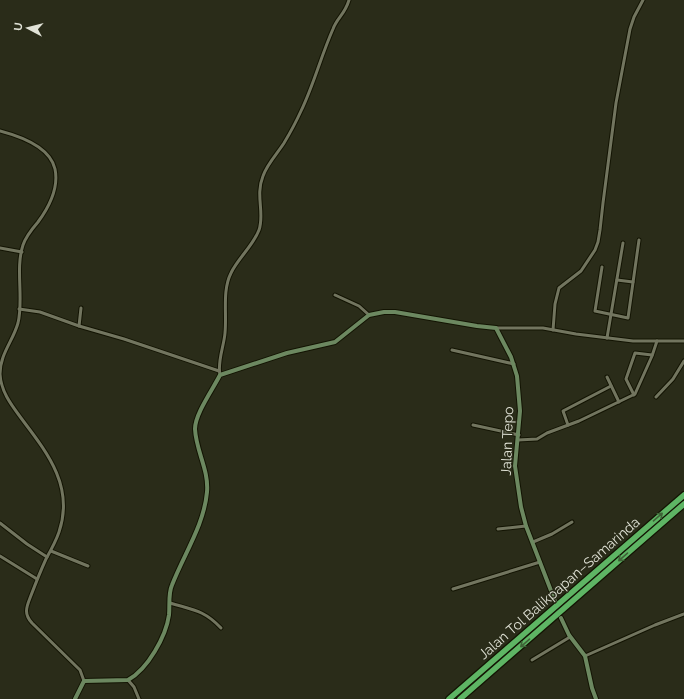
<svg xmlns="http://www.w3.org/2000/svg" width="684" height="699" viewBox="0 0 684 699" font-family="Raleway,sans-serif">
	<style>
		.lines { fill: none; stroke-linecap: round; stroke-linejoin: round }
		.street-casing { stroke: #131403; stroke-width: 5 }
		.secondary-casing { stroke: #131403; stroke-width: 6 }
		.highway-casing { stroke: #131403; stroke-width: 8 }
		.street { stroke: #72755f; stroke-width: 3 }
		.secondary { stroke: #6c8860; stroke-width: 4 }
		.highway { stroke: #5eb564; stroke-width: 5.5 }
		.oneway { stroke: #3f6337 }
		.labels { text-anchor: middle; stroke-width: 3; stroke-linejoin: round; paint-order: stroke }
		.street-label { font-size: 14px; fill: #e0e2d6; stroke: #2a2c19 }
	</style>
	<rect width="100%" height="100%" fill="#2a2c19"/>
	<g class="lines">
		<g class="street-casing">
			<g id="street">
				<path d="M 0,131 C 19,136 50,147 55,169 C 59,188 49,207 38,222 C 32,229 26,236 23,245 C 15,269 24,299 18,323 C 13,341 0,354 0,374 C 1,393 13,407 24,422 C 49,455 74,488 59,532 C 56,541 51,550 46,559 C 40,572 35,585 30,598 C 26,608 24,614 32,623 L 80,670 L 84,681"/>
				<path d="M 0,248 L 22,252"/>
				<path d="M 602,267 L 595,311 L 628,318 L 639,240"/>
				<path d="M 617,280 L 633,282"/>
				<path d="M 335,295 L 359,306 L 369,315"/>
				<path d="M 19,309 L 40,312 L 79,326 L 124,339 L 219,371"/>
				<path d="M 79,326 L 81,308"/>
				<path d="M 496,328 L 543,328 L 576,334 L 633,341 L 684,341"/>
				<path d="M 553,330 L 555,304 L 559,288 L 581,271 L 595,250 L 598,242 L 600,230 L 603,203 L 616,103 L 630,29 L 634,17 L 643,0"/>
				<path d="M 607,338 L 623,243"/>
				<path d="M 452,350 L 514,364"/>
				<path d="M 220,375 C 217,362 224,346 225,333 C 227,313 222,291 231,273 C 238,258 253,246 259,230 C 265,213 255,196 263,176 C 267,164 277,154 284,143 C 290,133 296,122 301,111 C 314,84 321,56 333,29 C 337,18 345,14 349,0"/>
				<path d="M 607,377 L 619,402"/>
				<path d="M 634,395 L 626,379 L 635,353 L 652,355"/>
				<path d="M 656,397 L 673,379 L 684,361"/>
				<path d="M 473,425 L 519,435"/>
				<path d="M 568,425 L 563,411 L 611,386"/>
				<path d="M 518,440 L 537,439 L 547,433 L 579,421 L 635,394 L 652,356 L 657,341"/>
				<path d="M 0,523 L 27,544 L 47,557"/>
				<path d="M 498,529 L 526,526"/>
				<path d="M 533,542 L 552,534 L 572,522"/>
				<path d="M 51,551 L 88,566"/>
				<path d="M 0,556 L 37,579"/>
				<path d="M 453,589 L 540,562"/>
				<path d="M 170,603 C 193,610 204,610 221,628"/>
				<path d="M 585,656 L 655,625 L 684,614"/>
				<path d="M 532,660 L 570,637"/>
				<path d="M 128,680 L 134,687 L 139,699"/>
			</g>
		</g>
		<g class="secondary-casing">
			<g id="secondary">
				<path d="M 561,618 L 569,635 L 585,656 L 592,688 L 596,699"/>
				<path d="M 75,699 L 84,681 L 128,680 C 148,669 166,636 169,615 C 170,605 168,594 172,585 C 184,554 204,525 207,492 C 209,470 196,451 195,429 C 195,414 213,389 220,375 L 287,353 L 335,342 L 369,315 L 384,312 L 395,312 L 477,326 L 496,328 L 511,357 L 517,376 L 520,411 L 515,466 L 521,507 L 526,526 L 555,601"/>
			</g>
		</g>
		<g class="highway-casing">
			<g id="highway">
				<path d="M 449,699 L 684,495"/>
				<path d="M 460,699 L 684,504"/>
			</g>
		</g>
		<use href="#street" class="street"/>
		<use href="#secondary" class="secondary"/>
		<use href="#highway" class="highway"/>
	</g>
	<defs><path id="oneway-shaft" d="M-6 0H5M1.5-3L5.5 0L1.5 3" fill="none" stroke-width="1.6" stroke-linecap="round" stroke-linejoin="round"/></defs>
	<g class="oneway">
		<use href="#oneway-shaft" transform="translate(658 517) rotate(-41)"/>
		<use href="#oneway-shaft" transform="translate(623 557) rotate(139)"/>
		<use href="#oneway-shaft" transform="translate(525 643) rotate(139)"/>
	</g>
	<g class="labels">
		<g class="street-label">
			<text transform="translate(507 441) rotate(-88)" y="5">Jalan Tepo</text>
			<text transform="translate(559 588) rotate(-41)" y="5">Jalan Tol Balikpapan–Samarinda</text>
		</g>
	</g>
	<g transform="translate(28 28) rotate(277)" stroke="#2a2c19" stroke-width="3" paint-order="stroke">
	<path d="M0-3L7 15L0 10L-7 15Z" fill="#e0e2d6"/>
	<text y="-6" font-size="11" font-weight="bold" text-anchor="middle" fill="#e0e2d6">U</text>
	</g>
</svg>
